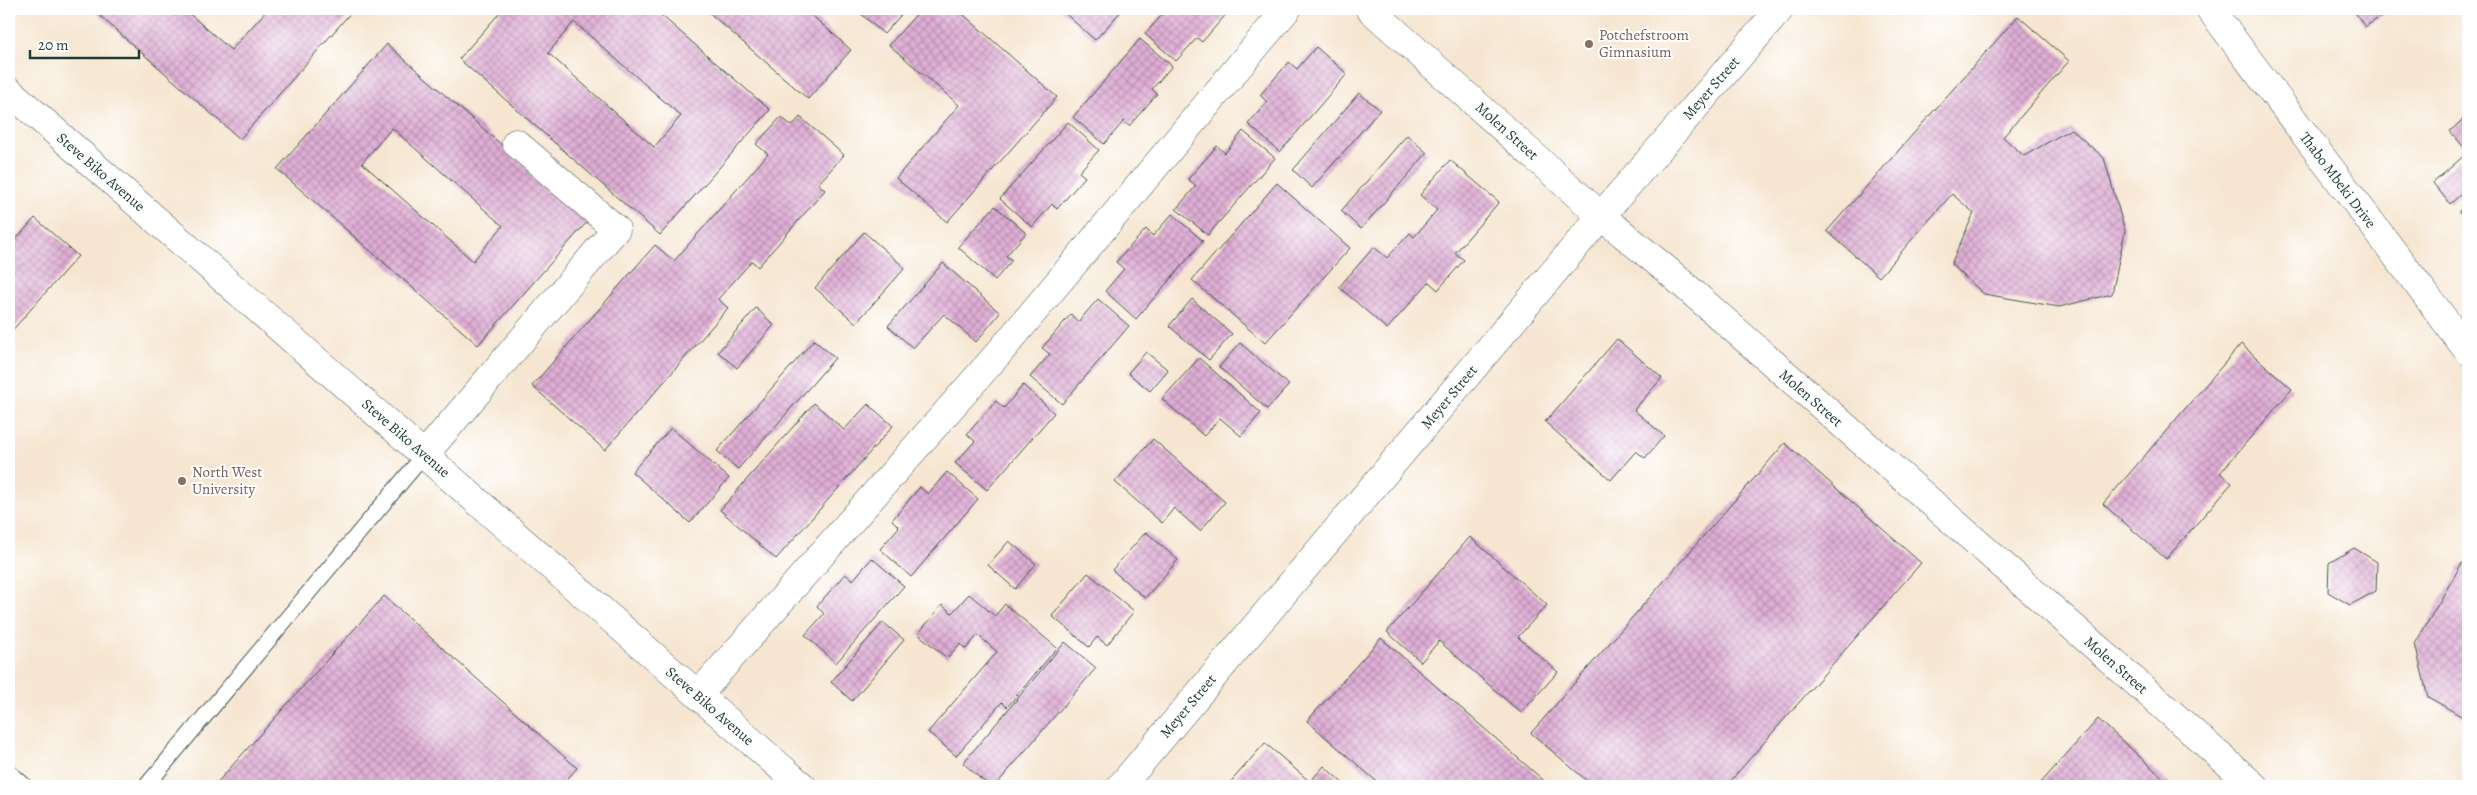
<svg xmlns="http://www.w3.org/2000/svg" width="2477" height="795" viewBox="0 0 2477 795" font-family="Alegreya,serif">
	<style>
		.building { fill: url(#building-cross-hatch); fill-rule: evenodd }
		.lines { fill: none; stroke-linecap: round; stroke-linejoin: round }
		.lane-casing { stroke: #3f564c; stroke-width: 17 }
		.street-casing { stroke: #3f564c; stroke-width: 29 }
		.secondary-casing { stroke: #3f564c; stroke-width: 29 }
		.lane { stroke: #fff; stroke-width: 15 }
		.street { stroke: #fff; stroke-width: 28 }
		.secondary { stroke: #fff; stroke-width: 28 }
		.education-dot { fill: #8d6e63; stroke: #fff; stroke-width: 2 }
		.labels { text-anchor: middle; stroke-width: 4; stroke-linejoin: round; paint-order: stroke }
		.education-label { font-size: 15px; fill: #785e54; stroke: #fff; text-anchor: start }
		.street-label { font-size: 15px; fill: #1f3d34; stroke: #fff }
	</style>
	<defs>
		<pattern id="building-cross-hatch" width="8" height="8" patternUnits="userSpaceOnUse" patternTransform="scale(1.25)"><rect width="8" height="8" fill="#e0aed6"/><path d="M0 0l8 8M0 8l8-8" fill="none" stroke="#b58fae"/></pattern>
	</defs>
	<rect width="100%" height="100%" fill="#fff"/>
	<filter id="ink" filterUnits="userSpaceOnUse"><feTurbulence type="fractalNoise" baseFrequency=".02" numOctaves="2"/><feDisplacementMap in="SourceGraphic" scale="10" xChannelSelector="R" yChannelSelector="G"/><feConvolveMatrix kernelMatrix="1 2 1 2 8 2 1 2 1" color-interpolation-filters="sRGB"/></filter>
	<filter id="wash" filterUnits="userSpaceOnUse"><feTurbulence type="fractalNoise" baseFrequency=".0096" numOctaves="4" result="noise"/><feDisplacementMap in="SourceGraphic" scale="20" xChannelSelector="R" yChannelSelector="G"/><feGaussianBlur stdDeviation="1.12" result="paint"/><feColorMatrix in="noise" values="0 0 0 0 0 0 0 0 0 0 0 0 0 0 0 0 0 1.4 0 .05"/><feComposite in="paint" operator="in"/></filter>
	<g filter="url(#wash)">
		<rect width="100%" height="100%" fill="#f6e6d1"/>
		<g id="blocks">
			<g class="building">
				<path d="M 92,9 L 184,9 L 231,50 L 268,9 L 354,9 L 240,139 Z"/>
				<path d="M 503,9 L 654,9 L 770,110 L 660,235 L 459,59 ZM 574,22 L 681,116 L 654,147 L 548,53 Z"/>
				<path d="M 705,9 L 805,9 L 851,50 L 808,99 Z"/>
				<path d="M 866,9 L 906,9 L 884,34 L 861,14 Z"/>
				<path d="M 921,9 L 957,9 L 1057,97 L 947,222 L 896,178 L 959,105 L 889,45 Z"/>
				<path d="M 1060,9 L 1123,9 L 1095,40 Z"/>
				<path d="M 1167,9 L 1227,9 L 1229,11 L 1202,42 L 1197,38 L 1176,61 L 1145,34 Z"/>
				<path d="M 2353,9 L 2392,9 L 2365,27 Z"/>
				<path d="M 2018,16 L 2069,61 L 2003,137 L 2024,156 L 2071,129 L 2104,158 L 2125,231 L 2112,294 L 2059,307 L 1984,294 L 1951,264 L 1974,213 L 1952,194 L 1879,277 L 1827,231 Z"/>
				<path d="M 1140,39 L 1172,66 L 1152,89 L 1157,94 L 1129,126 L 1124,121 L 1104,144 L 1073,117 Z"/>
				<path d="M 387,44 L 588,221 L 478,345 L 277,169 ZM 392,128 L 503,226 L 473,261 L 362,163 Z"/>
				<path d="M 1316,47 L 1347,74 L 1280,152 L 1248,124 L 1267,102 L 1260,95 L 1289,62 L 1297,69 Z"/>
				<path d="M 1359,93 L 1380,110 L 1312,188 L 1293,170 Z"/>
				<path d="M 2468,115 L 2468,188 L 2450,204 L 2433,183 L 2468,152 L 2450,131 Z"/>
				<path d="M 781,117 L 792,126 L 800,117 L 844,155 L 818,184 L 825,190 L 758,267 L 752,261 L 718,299 L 728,308 L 605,450 L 532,386 L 655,245 L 674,261 L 768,154 L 756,144 Z"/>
				<path d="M 1068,122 L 1099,150 L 1079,172 L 1085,177 L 1057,209 L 1052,204 L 1032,227 L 1000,199 Z"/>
				<path d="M 1243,131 L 1275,158 L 1208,235 L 1176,209 L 1196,186 L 1188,179 L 1217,146 L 1225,153 Z"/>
				<path d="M 1407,135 L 1427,153 L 1361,229 L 1341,211 Z"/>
				<path d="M 1450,160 L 1499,202 L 1455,253 L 1464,260 L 1438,290 L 1429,282 L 1387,329 L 1339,287 L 1374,247 L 1387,258 L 1410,233 L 1414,237 L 1437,210 L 1420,195 Z"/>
				<path d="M 1277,183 L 1350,248 L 1265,343 L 1192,280 Z"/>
				<path d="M 2468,203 L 2468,222 L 2459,211 Z"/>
				<path d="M 995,206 L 1026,233 L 1006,256 L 1012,260 L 995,280 L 958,247 Z"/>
				<path d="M 1172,214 L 1203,241 L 1136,319 L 1105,291 L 1124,269 L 1116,262 L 1146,229 L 1153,236 Z"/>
				<path d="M 35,218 L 78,256 L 9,334 L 9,247 Z"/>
				<path d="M 864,232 L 905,268 L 856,323 L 815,288 Z"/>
				<path d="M 943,263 L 1000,313 L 976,342 L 944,314 L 913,348 L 888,326 Z"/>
				<path d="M 1098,299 L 1129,326 L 1062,404 L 1030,377 L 1050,354 L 1042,348 L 1071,314 L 1078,322 Z"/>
				<path d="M 1192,299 L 1232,334 L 1209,360 L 1169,326 Z"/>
				<path d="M 756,308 L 774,325 L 737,368 L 718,352 Z"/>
				<path d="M 1617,339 L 1662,378 L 1634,410 L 1664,436 L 1645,458 L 1636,451 L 1611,480 L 1545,422 Z"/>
				<path d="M 814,340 L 835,358 L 738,469 L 717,451 Z"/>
				<path d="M 1240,343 L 1289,385 L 1267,409 L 1219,367 Z"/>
				<path d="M 2241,344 L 2292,389 L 2220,473 L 2232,483 L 2166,559 L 2103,504 Z"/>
				<path d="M 1146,352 L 1168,370 L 1150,391 L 1128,373 Z"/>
				<path d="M 1199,358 L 1261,413 L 1241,436 L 1220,418 L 1204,436 L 1162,399 Z"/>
				<path d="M 1023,385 L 1054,413 L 987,490 L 955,463 L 975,441 L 967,434 L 996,401 L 1004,408 Z"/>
				<path d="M 814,403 L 844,430 L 868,404 L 893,426 L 776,559 L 720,510 Z"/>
				<path d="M 671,428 L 729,478 L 690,523 L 632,472 Z"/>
				<path d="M 1153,439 L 1225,502 L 1200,531 L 1174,508 L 1162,523 L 1115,482 Z"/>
				<path d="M 1785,443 L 1921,563 L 1726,786 L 1593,786 L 1531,733 Z"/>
				<path d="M 947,472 L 978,499 L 911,577 L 880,549 L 899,527 L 892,520 L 920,487 L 928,494 Z"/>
				<path d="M 1146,532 L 1178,560 L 1145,598 L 1112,570 Z"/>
				<path d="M 1470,537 L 1547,605 L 1518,637 L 1558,672 L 1521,713 L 1439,641 L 1421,662 L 1387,632 Z"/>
				<path d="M 1009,541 L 1036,564 L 1015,589 L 988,565 Z"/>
				<path d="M 2354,548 L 2377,562 L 2376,591 L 2350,605 L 2328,592 L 2329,563 Z"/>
				<path d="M 872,558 L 904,586 L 836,663 L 805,635 L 824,614 L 817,606 L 845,574 L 853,580 Z"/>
				<path d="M 2462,563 L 2468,566 L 2468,720 L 2428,697 L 2415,644 Z"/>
				<path d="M 1088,573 L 1134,611 L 1107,645 L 1097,637 L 1089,647 L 1052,616 Z"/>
				<path d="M 969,594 L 995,616 L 1005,604 L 1057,648 L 1007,707 L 1002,702 L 956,756 L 928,732 L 997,652 L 978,635 L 966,649 L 960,644 L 947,658 L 918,634 L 942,605 L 952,613 Z"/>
				<path d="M 384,596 L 577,768 L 561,786 L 214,786 Z"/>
				<path d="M 883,622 L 904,640 L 852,701 L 831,682 Z"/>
				<path d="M 1381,638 L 1550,786 L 1382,786 L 1307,721 Z"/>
				<path d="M 1065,642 L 1096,668 L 995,786 L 989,786 L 963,763 Z"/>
				<path d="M 2098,719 L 2172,786 L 2038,786 Z"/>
				<path d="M 1265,743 L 1309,781 L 1304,786 L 1227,786 Z"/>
				<path d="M 1324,766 L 1346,786 L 1306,786 Z"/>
			</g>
		</g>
	</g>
	<g filter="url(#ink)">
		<use href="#blocks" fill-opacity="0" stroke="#3f564c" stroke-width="1"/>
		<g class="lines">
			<g class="lane-casing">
				<g id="lane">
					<path d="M 9,772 L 25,786"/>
					<path d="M 146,786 L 425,454"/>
				</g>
			</g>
			<g class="street-casing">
				<g id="street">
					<path d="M 1370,9 L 1601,216 L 1668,271 L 2254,786"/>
					<path d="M 9,91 L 802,786"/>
					<path d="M 425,454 L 616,229 L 516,143"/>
					<path d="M 698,695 L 1004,347 L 1287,9"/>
				</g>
			</g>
			<g class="secondary-casing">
				<g id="secondary">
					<path d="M 2210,9 L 2468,351"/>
					<path d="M 1121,786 L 1601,216 L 1780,9"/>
				</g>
			</g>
			<use href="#lane" class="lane"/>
			<use href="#street" class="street"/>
			<use href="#secondary" class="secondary"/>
		</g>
	</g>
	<g class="education-dot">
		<circle cx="1589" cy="44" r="5"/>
		<circle cx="182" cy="481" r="5"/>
	</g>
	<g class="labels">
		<g class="education-label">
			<text x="1599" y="40">Potchefstroom<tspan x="1599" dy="17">Gimnasium</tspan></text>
			<text x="192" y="477">North West<tspan x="192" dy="17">University</tspan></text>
		</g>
		<g class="street-label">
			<text transform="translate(1711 88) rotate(-49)" y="5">Meyer Street</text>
			<text transform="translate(1507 131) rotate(42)" y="5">Molen Street</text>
			<text transform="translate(101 172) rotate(41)" y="5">Steve Biko Avenue</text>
			<text transform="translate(2338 180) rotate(53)" y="5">Thabo Mbeki Drive</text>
			<text transform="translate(1449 397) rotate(-50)" y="5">Meyer Street</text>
			<text transform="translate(1811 398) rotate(41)" y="5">Molen Street</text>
			<text transform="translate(406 438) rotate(41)" y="5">Steve Biko Avenue</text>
			<text transform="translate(2116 665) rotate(41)" y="5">Molen Street</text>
			<text transform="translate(710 706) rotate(41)" y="5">Steve Biko Avenue</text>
			<text transform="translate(1188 706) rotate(-50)" y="5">Meyer Street</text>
		</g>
	</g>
	<rect width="2477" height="795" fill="none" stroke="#fff" stroke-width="30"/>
	<path d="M30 50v8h109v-8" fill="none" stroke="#1f3d34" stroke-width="2.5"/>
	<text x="38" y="50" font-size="15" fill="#1f3d34" stroke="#ffffff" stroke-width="4" paint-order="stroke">20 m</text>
</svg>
